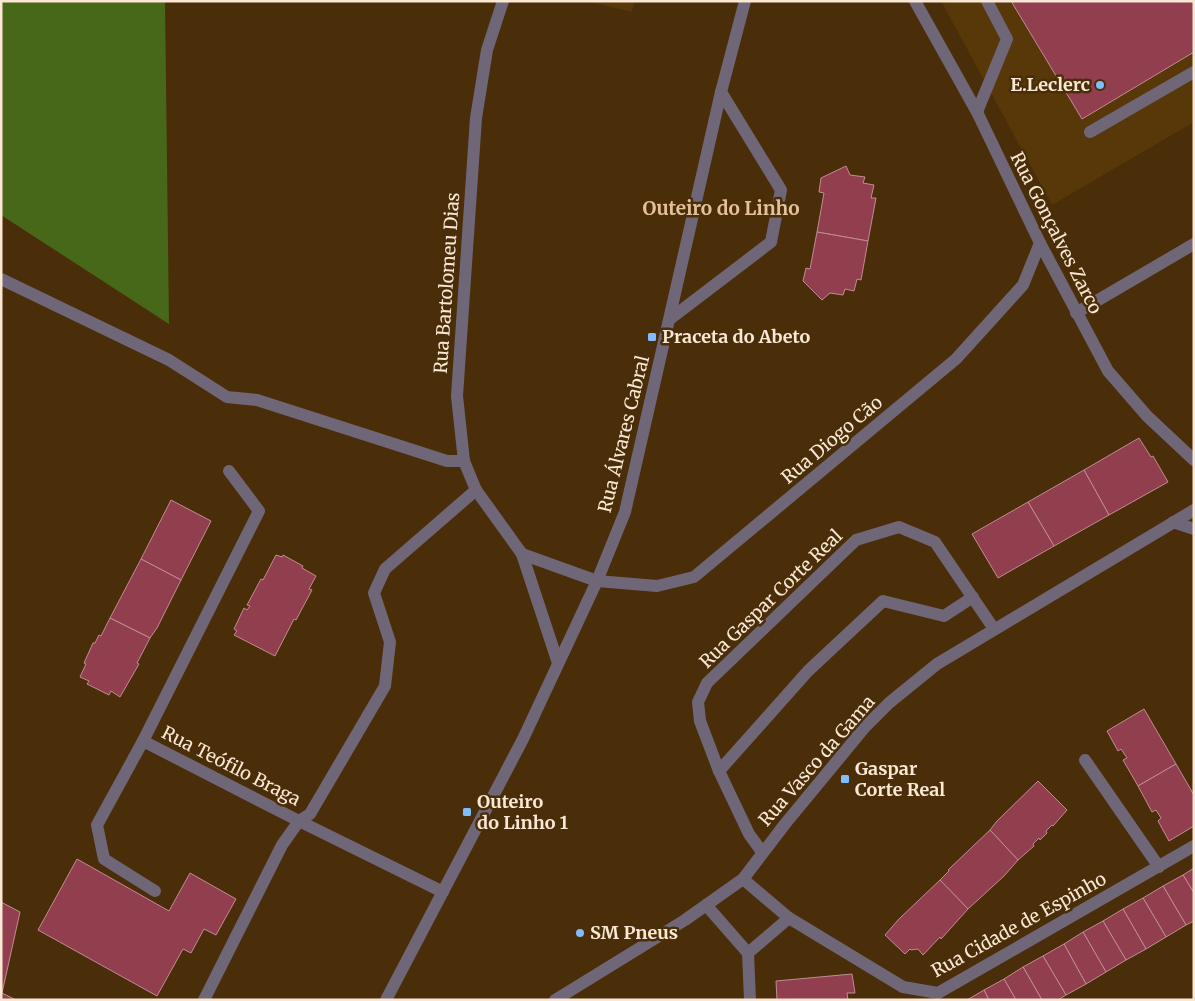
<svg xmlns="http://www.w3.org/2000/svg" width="1195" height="1001" viewBox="0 0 1195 1001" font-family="Merriweather,serif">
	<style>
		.built { fill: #583709 }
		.forest { fill: #476819 }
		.building { fill: #913e4f; stroke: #c08c94 }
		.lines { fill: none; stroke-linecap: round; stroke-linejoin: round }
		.minor { stroke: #6f6677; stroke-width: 12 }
		.poi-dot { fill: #80bdfa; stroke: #4a2e09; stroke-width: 2 }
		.labels { text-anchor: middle; stroke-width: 5; stroke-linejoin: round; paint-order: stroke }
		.poi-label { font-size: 18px; font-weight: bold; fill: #fae8d5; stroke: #4a2e09; text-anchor: start }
		.street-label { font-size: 18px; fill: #fae8d5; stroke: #4a2e09 }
		.neighbourhood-label { font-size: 19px; font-weight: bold; fill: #e3c19b; stroke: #4a2e09 }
	</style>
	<rect width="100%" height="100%" fill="#4a2e09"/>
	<g class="built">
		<path d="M 586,1 L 634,1 L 632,12 Z"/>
		<path d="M 941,1 L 1194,1 L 1194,122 L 1052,205 Z"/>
	</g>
	<path class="forest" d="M 1,1 L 165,1 L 169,324 L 1,215 Z"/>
	<g class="building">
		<path d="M 1011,1 L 1194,1 L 1194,52 L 1082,119 Z"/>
		<path d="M 846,166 L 850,175 L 865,177 L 863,183 L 874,185 L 871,198 L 876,198 L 868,241 L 817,232 L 824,193 L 819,192 L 821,178 Z"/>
		<path d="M 817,232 L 868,241 L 861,280 L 857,279 L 854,291 L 845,289 L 843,295 L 830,293 L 822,300 L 803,281 L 806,268 L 810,269 Z"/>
		<path d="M 1139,438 L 1151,457 L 1153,456 L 1168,482 L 1109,515 L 1084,470 Z"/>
		<path d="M 1084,470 L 1109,515 L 1054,546 L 1028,502 Z"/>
		<path d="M 171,500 L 211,521 L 181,580 L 141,559 Z"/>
		<path d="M 1028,502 L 1054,546 L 998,578 L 972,534 Z"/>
		<path d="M 276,555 L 282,557 L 283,555 L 303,566 L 302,568 L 316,576 L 309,589 L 312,590 L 296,620 L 294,619 L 275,656 L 234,635 L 237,631 L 234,629 L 244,608 L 247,610 L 250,606 L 247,605 L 261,579 L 263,580 Z"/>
		<path d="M 141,559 L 181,580 L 157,628 L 150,638 L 110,618 Z"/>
		<path d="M 110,618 L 150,638 L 137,663 L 139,664 L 120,697 L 111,691 L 109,695 L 87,684 L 89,681 L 80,677 L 86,664 L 84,663 L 93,643 L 95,643 L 99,635 L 101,636 Z"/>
		<path d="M 1144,709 L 1176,764 L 1138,786 L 1123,760 L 1127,758 L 1121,749 L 1118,751 L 1107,731 Z"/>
		<path d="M 1176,764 L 1194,795 L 1194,826 L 1169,841 L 1158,821 L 1161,818 L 1156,810 L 1152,812 L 1138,786 Z"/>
		<path d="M 1038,781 L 1067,810 L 1053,826 L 1052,825 L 1046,831 L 1047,833 L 1040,840 L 1039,838 L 1033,844 L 1034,846 L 1018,860 L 990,830 L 997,821 Z"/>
		<path d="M 990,830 L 1018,860 L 1004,876 L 968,909 L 940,880 L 949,871 L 948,870 Z"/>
		<path d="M 77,859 L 169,911 L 190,873 L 236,899 L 216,935 L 204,929 L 191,953 L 183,949 L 157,996 L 38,930 Z"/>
		<path d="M 1194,868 L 1194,893 L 1183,875 Z"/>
		<path d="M 1183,875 L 1194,893 L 1194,921 L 1186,925 L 1163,886 Z"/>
		<path d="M 940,880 L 968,909 L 941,939 L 940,937 L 923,955 L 918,949 L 911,950 L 910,949 L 905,954 L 885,935 L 899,919 Z"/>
		<path d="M 1163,886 L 1186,925 L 1166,937 L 1143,898 Z"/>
		<path d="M 1143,898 L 1166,937 L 1146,949 L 1123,909 Z"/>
		<path d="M 1,902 L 20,912 L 2,993 L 16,1000 L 1,1000 Z"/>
		<path d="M 1123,909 L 1146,949 L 1126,960 L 1103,921 Z"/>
		<path d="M 1103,921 L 1126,960 L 1106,972 L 1083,932 Z"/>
		<path d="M 1083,932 L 1106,972 L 1086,984 L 1064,944 Z"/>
		<path d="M 1064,944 L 1086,984 L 1066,995 L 1043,956 Z"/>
		<path d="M 1043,956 L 1066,995 L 1058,1000 L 1042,1000 L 1023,967 Z"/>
		<path d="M 1023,967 L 1042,1000 L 1016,1000 L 1004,979 Z"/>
		<path d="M 852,974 L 855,993 L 847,993 L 848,1000 L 777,1000 L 776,981 Z"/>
		<path d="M 1004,979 L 1016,1000 L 989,1000 L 984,990 Z"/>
		<path d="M 984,990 L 989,1000 L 967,1000 Z"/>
	</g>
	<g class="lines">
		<g class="minor">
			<path d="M 503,1 L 487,50 L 476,118 L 457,396 L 464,461 L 476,490 L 522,554 L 558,663"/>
			<path d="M 915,1 L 977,112 L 1040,243 L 1108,371 L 1147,416 L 1194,460"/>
			<path d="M 977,112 L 1007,39 L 987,1"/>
			<path d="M 1090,132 L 1194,72"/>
			<path d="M 1,279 L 169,360 L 227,397 L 257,400 L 447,461 L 464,461"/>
			<path d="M 1076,313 L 1194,244"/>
			<path d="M 670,319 L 771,242 L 781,190 L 721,92"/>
			<path d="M 1173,522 L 1194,529"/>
			<path d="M 522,554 L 597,581 L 657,586 L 694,577 L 956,359 L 1023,285 L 1040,243"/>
			<path d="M 143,741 L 299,821 L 443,892"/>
			<path d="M 1085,760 L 1159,867"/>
			<path d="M 719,771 L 808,671 L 883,601 L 944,616 L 973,597"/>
			<path d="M 762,852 L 749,834 L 719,771 L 700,721 L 698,702 L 707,683 L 856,540 L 899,527 L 935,542 L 994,629"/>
			<path d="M 743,879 L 789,918 L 903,987 L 938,993 L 1194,846"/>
			<path d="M 155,891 L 104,859 L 97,825 L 143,741 L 259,511 L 229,471"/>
			<path d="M 706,905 L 748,953"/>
			<path d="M 748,953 L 789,918"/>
			<path d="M 748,953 L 750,1000"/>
			<path d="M 204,1000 L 282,845 L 299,821 L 310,814 L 385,686 L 390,642 L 374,593 L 385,569 L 476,490"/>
			<path d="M 386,1000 L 523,739 L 597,581 L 625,512 L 721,92 L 745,1"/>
			<path d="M 555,1000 L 685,920 L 743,879 L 785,824 L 865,727 L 889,703 L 937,664 L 1194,510"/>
		</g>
	</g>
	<g class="poi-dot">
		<circle cx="1100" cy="85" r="5"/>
		<rect x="647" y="332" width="10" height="10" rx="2.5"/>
		<rect x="840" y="774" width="10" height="10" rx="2.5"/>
		<rect x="462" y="807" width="10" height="10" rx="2.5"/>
		<circle cx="580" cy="933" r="5"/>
	</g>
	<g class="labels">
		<g class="poi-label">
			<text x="1090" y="91" text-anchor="end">E.Leclerc</text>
			<text x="662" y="343">Praceta do Abeto</text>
			<text x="855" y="775">Gaspar<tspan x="855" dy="21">Corte Real</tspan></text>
			<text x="477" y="808">Outeiro<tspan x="477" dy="21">do Linho 1</tspan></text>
			<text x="590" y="939">SM Pneus</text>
		</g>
		<g class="street-label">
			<text transform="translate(1056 233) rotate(63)" y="6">Rua Gonçalves Zarco</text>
			<text transform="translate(447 283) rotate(-86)" y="6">Rua Bartolomeu Dias</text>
			<text transform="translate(624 434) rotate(-76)" y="6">Rua Álvares Cabral</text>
			<text transform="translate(832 440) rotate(-40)" y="6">Rua Diogo Cão</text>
			<text transform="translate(771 599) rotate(-44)" y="6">Rua Gaspar Corte Real</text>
			<text transform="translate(817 761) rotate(-49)" y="6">Rua Vasco da Gama</text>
			<text transform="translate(231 766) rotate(27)" y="6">Rua Teófilo Braga</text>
			<text transform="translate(1019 925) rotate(-29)" y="6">Rua Cidade de Espinho</text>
		</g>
		<g class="neighbourhood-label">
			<text x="721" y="215">Outeiro do Linho</text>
		</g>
	</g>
	<rect width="1195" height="1001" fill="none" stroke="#fae8d5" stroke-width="5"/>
</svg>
